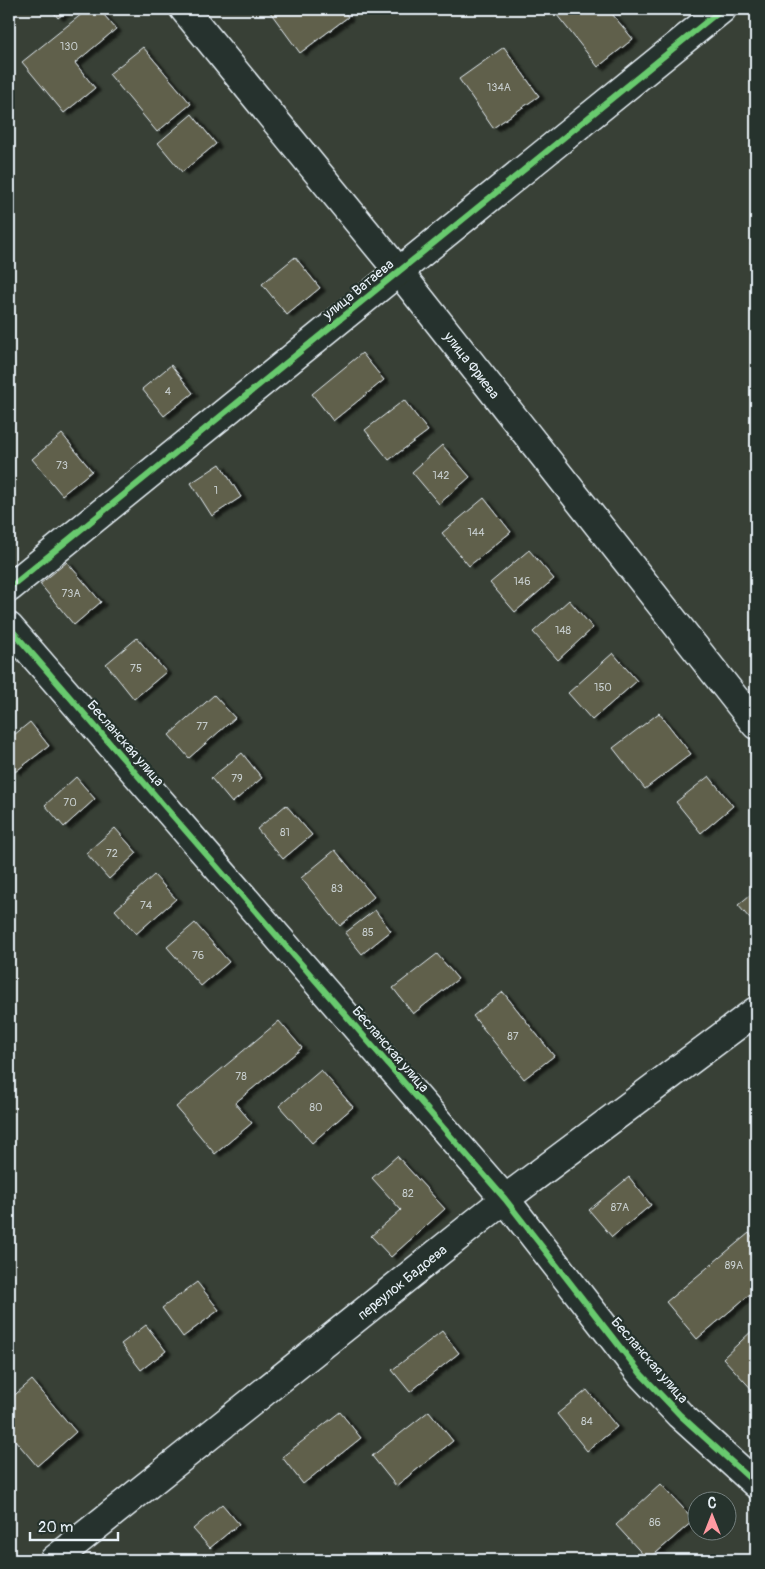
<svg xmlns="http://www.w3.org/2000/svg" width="765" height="1569" viewBox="0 0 765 1569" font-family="Pangolin,sans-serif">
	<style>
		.building { fill: #61604c; stroke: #e8f1f8; filter: url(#shadow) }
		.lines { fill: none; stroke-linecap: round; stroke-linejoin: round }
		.street-casing { stroke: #e8f1f8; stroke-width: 31 }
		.street { stroke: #26332d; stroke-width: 28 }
		.cycleway-casing { stroke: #26332d; stroke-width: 9 }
		.cycleway { stroke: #67ca6e; stroke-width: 6 }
		.labels { text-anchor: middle; stroke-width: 4.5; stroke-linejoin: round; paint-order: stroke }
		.number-label { font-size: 11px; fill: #c6cdcd }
		.street-label { font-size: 14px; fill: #e8f1f8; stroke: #26332d }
	</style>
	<defs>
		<filter id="shadow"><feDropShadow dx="5.5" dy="3" stdDeviation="1" flood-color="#0009"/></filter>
	</defs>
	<rect width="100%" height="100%" fill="#384036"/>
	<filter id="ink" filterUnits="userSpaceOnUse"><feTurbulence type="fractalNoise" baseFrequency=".02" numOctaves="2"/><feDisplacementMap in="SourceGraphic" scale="10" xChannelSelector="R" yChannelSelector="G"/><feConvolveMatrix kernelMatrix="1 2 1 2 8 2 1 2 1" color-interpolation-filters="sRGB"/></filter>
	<g filter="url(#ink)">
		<g class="building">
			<path d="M 51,9 L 69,9 L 58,18 Z"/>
			<path d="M 88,9 L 99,9 L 116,29 L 75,63 L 95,88 L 64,113 L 22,62 Z"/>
			<path d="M 275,9 L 342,9 L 348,17 L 300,53 L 270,12 Z"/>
			<path d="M 555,9 L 608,9 L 633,39 L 598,67 L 553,10 Z"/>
			<path d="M 143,47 L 191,104 L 157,132 L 109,74 Z"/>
			<path d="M 504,47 L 539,96 L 493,128 L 459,79 Z"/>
			<path d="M 192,114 L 216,144 L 182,172 L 158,143 Z"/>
			<path d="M 295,257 L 320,288 L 287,315 L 262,284 Z"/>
			<path d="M 362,353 L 384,380 L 333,421 L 312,394 Z"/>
			<path d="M 171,365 L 193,393 L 164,416 L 142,389 Z"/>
			<path d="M 404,400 L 428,431 L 389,460 L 365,430 Z"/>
			<path d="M 62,434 L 92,471 L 62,495 L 32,459 Z"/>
			<path d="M 442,445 L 470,477 L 439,504 L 412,472 Z"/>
			<path d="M 220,464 L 241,497 L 212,516 L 191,483 Z"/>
			<path d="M 484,498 L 511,532 L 469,566 L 442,533 Z"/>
			<path d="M 529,550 L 554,579 L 515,612 L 490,583 Z"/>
			<path d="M 67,562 L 101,602 L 74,625 L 40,584 Z"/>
			<path d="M 569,600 L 593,628 L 558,660 L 533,632 Z"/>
			<path d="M 137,638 L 166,672 L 134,699 L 106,664 Z"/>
			<path d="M 613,653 L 637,681 L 592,720 L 568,693 Z"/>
			<path d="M 214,695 L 235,718 L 189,758 L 169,735 Z"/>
			<path d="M 659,713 L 691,754 L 645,789 L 613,748 Z"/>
			<path d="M 30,722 L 49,746 L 15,772 L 9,764 L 9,739 Z"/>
			<path d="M 242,753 L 262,778 L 232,803 L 211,778 Z"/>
			<path d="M 709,776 L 733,806 L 701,833 L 676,802 Z"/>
			<path d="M 76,777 L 95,799 L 64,827 L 45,805 Z"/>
			<path d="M 286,805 L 312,835 L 283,859 L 257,829 Z"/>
			<path d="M 115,828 L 137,853 L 109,879 L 86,853 Z"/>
			<path d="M 335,850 L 374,897 L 340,926 L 301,878 Z"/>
			<path d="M 154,875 L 176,899 L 136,934 L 115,910 Z"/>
			<path d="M 756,890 L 756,926 L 738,905 Z"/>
			<path d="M 375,910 L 391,931 L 362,954 L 345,933 Z"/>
			<path d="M 195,923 L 229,962 L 201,986 L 167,947 Z"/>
			<path d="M 437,954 L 458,979 L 413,1014 L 393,988 Z"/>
			<path d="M 503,992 L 554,1056 L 524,1079 L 473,1016 Z"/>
			<path d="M 279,1021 L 302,1048 L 235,1103 L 252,1123 L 215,1154 L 176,1107 Z"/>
			<path d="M 321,1070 L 353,1107 L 312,1143 L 279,1106 Z"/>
			<path d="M 397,1156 L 445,1209 L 391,1257 L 371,1236 L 401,1210 L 372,1178 Z"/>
			<path d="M 629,1177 L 651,1205 L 612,1237 L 589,1210 Z"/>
			<path d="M 749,1233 L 756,1241 L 756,1289 L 697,1339 L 666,1302 Z"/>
			<path d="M 197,1282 L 219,1310 L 183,1337 L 162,1308 Z"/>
			<path d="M 146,1325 L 166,1351 L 141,1370 L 121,1344 Z"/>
			<path d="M 756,1327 L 756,1394 L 723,1358 Z"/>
			<path d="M 442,1331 L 459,1353 L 410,1392 L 392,1370 Z"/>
			<path d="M 32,1380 L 76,1432 L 37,1466 L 9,1433 L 9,1400 Z"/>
			<path d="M 587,1390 L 617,1427 L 587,1451 L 557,1414 Z"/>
			<path d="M 429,1411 L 453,1441 L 396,1486 L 372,1456 Z"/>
			<path d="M 340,1412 L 361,1438 L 303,1484 L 282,1457 Z"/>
			<path d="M 661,1484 L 694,1520 L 648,1560 L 616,1525 Z"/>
			<path d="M 222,1504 L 239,1524 L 210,1548 L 193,1529 Z"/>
			<path d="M 172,1552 L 179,1560 L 162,1560 Z"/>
		</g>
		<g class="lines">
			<g class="street-casing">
				<g id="street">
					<path d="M 184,9 L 399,272 L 756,725"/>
					<path d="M 9,588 L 722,9"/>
					<path d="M 9,627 L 505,1199 L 641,1374 L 680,1415 L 756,1484"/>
					<path d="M 54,1560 L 505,1199 L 756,1011"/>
				</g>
			</g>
			<use href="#street" class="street"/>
			<g class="cycleway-casing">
				<g id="cycleway">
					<path d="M 9,588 L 722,9"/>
					<path d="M 9,627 L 505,1199 L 641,1374 L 680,1415 L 756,1484"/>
				</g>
			</g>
			<use href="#cycleway" class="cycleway"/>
		</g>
	</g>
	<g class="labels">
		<g class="number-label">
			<text x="69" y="50">130</text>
			<text x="499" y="91">134А</text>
			<text x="168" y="395">4</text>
			<text x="62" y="469">73</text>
			<text x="441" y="479">142</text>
			<text x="216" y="494">1</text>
			<text x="476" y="536">144</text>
			<text x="522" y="585">146</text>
			<text x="71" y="597">73А</text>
			<text x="563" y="634">148</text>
			<text x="136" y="672">75</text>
			<text x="603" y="691">150</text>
			<text x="202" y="730">77</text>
			<text x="237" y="782">79</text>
			<text x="70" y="806">70</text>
			<text x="285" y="836">81</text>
			<text x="112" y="857">72</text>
			<text x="337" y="892">83</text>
			<text x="146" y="909">74</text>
			<text x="368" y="936">85</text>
			<text x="198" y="959">76</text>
			<text x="513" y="1040">87</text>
			<text x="241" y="1080">78</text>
			<text x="316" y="1111">80</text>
			<text x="408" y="1197">82</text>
			<text x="620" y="1211">87А</text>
			<text x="734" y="1269">89А</text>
			<text x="587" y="1425">84</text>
			<text x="655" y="1526">86</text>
		</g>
		<g class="street-label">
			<text transform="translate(358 289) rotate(-39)" y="5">улица Ватаева</text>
			<text transform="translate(472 365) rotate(52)" y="5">улица Фриева</text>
			<text transform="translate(126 743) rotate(49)" y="5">Бесланская улица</text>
			<text transform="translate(391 1049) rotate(49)" y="5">Бесланская улица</text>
			<text transform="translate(402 1282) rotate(-39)" y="5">переулок Бадоева</text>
			<text transform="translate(650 1360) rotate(49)" y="5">Бесланская улица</text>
		</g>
	</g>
	<rect width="765" height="1569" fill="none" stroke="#26332d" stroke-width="30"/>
	<rect x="15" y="15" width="735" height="1539" fill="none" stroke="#e8f1f8" stroke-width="2" filter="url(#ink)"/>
	<g transform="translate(712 1516)"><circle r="24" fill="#26332d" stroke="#747f7e"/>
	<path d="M0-4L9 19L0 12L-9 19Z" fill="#ff9aa2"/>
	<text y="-8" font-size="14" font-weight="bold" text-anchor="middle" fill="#e8f1f8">С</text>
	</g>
	<path d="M30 1532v8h88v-8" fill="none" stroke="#e8f1f8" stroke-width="2.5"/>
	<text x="38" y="1532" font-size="15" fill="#e8f1f8" stroke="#26332d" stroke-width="4" paint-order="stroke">20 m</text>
</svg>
